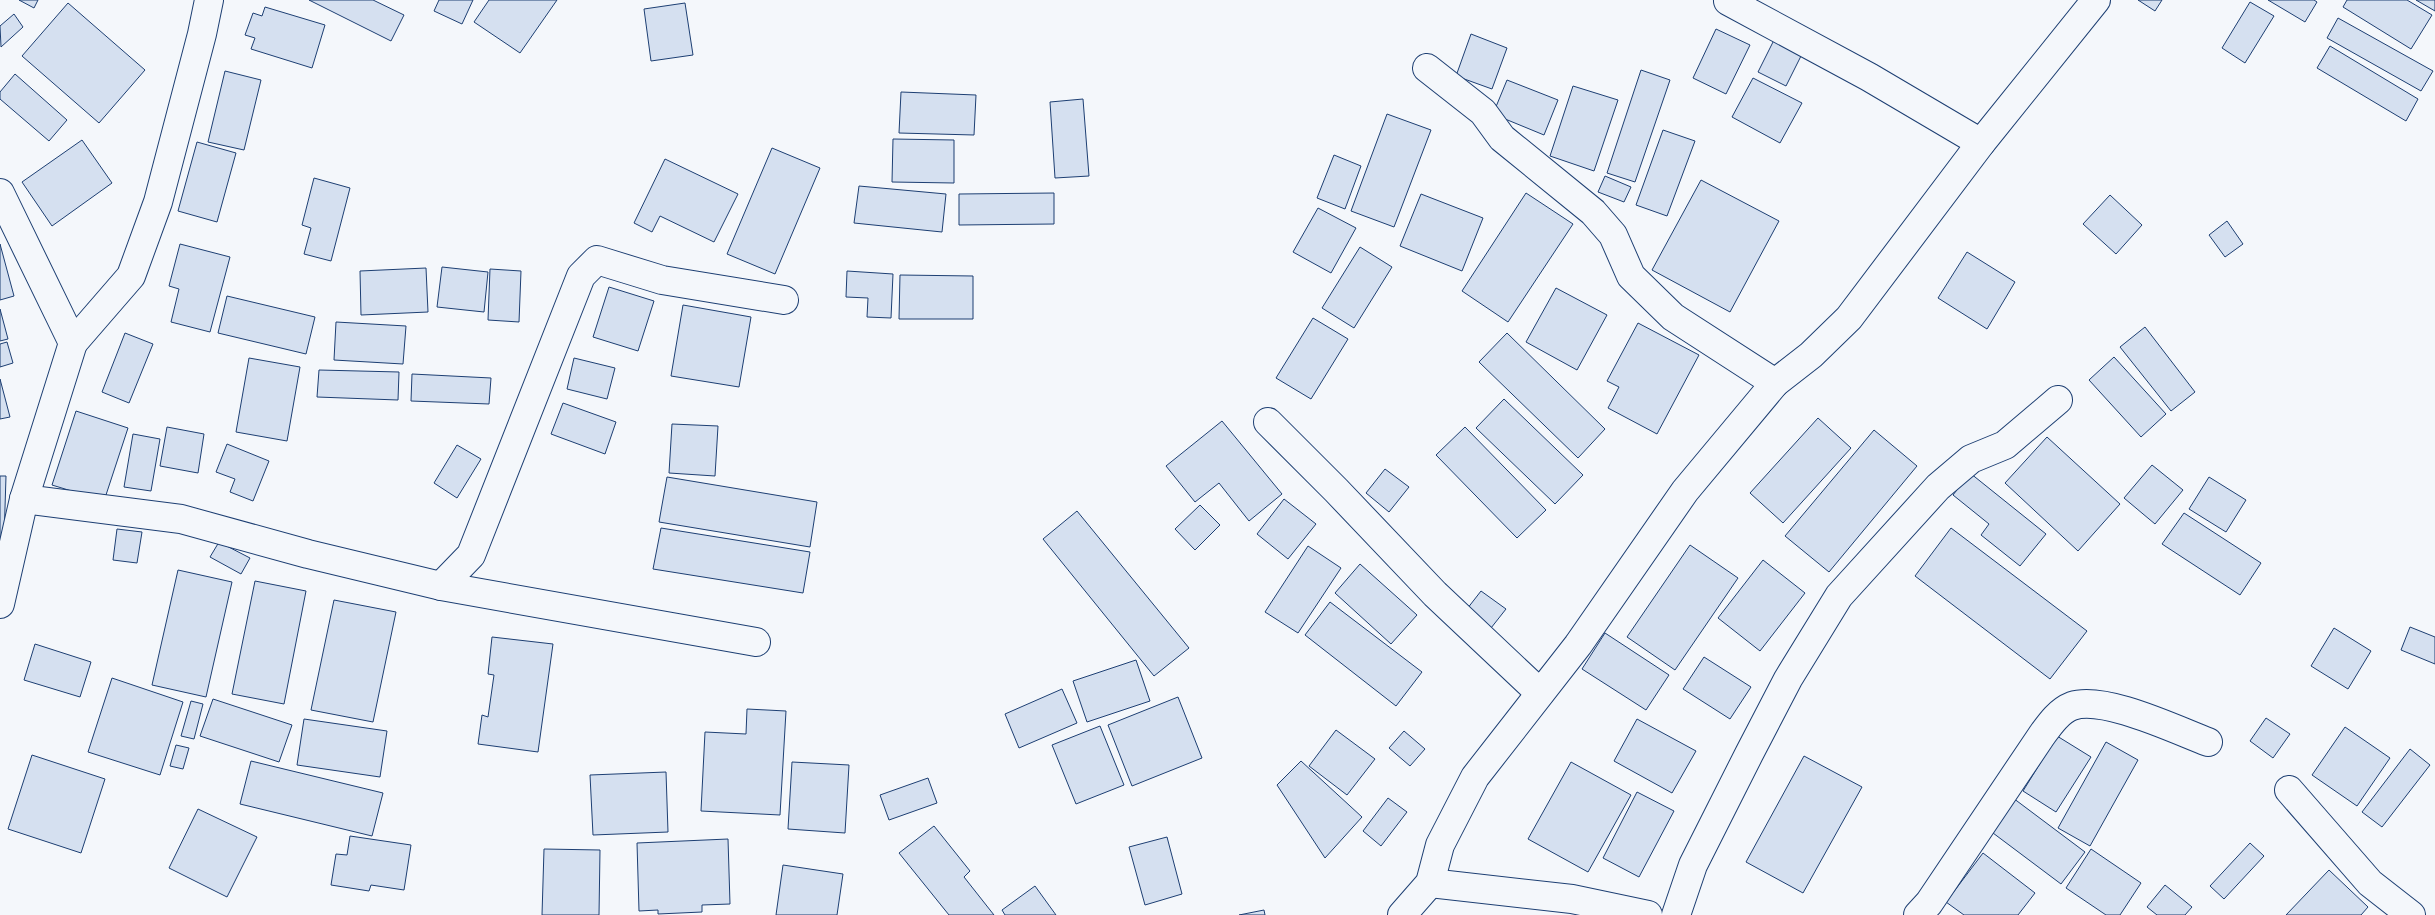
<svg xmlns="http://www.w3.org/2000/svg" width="2435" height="915" viewBox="0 0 2435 915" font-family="Arial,sans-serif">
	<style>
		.building { fill: #d5e0f0; stroke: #1d3f73 }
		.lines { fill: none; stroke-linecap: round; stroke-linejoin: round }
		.minor-casing { stroke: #1d3f73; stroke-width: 30 }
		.minor { stroke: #f4f7fb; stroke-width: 28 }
	</style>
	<rect width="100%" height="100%" fill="#f4f7fb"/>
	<g class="building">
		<path d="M 19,0 L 38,0 L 34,8 Z"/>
		<path d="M 309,0 L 373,0 L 404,15 L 391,41 Z"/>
		<path d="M 439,0 L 473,0 L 462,24 L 434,11 Z"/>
		<path d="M 489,0 L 557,0 L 520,53 L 474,22 Z"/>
		<path d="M 2138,0 L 2162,0 L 2155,11 Z"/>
		<path d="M 2268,0 L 2314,0 L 2317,2 L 2305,22 Z"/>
		<path d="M 2347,0 L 2407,0 L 2432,15 L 2411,49 L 2343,7 Z"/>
		<path d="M 2416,0 L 2435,0 L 2435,11 Z"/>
		<path d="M 2250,2 L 2274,16 L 2245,63 L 2222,48 Z"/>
		<path d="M 68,3 L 145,70 L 99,123 L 22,56 Z"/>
		<path d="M 685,3 L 693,55 L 651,61 L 644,9 Z"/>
		<path d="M 265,7 L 325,25 L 312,68 L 251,49 L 255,38 L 245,35 L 253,13 L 262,16 Z"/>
		<path d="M 14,14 L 23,27 L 1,47 L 0,26 Z"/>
		<path d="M 2338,18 L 2433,71 L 2421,91 L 2327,38 Z"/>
		<path d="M 1716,29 L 1750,45 L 1726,94 L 1693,78 Z"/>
		<path d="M 1471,34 L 1507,48 L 1492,89 L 1456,76 Z"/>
		<path d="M 1775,38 L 1803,52 L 1786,86 L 1758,72 Z"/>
		<path d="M 2330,46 L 2418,99 L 2406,121 L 2317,68 Z"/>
		<path d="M 1641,70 L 1670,80 L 1635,182 L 1607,173 Z"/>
		<path d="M 225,71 L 261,80 L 244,150 L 208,142 Z"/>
		<path d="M 15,74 L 67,120 L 49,141 L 0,99 L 0,92 Z"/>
		<path d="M 1753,78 L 1802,103 L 1780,143 L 1732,117 Z"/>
		<path d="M 1507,80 L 1558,100 L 1544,135 L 1493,114 Z"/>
		<path d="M 1573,86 L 1618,100 L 1594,171 L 1550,156 Z"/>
		<path d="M 901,92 L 976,95 L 974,135 L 899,133 Z"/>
		<path d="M 1083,99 L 1089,176 L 1055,178 L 1050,102 Z"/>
		<path d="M 1387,114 L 1431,130 L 1394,227 L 1351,211 Z"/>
		<path d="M 1663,130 L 1695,141 L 1667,216 L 1636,205 Z"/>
		<path d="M 893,139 L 954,140 L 954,183 L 892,182 Z"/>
		<path d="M 82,140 L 112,183 L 52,226 L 22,182 Z"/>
		<path d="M 197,142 L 236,153 L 217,222 L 178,211 Z"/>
		<path d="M 772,148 L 820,168 L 775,274 L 727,254 Z"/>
		<path d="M 1334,155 L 1361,166 L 1345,209 L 1317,198 Z"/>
		<path d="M 665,159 L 738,194 L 714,242 L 660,216 L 652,232 L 634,223 Z"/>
		<path d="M 1605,176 L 1631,187 L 1624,202 L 1598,192 Z"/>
		<path d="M 314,178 L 350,188 L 331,261 L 304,254 L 311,228 L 302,225 Z"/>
		<path d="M 1701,180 L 1779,221 L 1730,312 L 1652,270 Z"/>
		<path d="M 859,186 L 946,194 L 942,232 L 854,223 Z"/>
		<path d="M 1054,193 L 1054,224 L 959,225 L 959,194 Z"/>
		<path d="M 1526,193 L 1573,224 L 1508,322 L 1462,291 Z"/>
		<path d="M 1421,194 L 1483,218 L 1462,271 L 1400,246 Z"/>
		<path d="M 2110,195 L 2142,225 L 2116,254 L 2083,224 Z"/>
		<path d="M 1318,208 L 1356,228 L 1331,273 L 1293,252 Z"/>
		<path d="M 2227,221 L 2243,244 L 2225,257 L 2209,235 Z"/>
		<path d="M 0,244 L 14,296 L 0,300 Z"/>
		<path d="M 180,244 L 230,257 L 210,332 L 171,322 L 179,289 L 169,286 Z"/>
		<path d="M 1360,247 L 1392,267 L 1354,328 L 1322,308 Z"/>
		<path d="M 1967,252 L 2015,282 L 1987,329 L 1938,298 Z"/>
		<path d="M 442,267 L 488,272 L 484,312 L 437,307 Z"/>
		<path d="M 426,268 L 428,312 L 361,315 L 360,271 Z"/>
		<path d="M 490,269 L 521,271 L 519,322 L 488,320 Z"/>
		<path d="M 847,271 L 893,274 L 891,318 L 867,317 L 868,298 L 846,297 Z"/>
		<path d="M 900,275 L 973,276 L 973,319 L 899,319 Z"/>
		<path d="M 609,287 L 654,301 L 638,351 L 593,337 Z"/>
		<path d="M 1556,288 L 1607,315 L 1577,370 L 1526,342 Z"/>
		<path d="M 227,296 L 315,317 L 306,354 L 218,333 Z"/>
		<path d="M 683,305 L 751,317 L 739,387 L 671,376 Z"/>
		<path d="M 0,309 L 8,339 L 0,341 Z"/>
		<path d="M 1313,318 L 1348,339 L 1311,399 L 1276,378 Z"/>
		<path d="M 336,322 L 406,326 L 403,364 L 334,360 Z"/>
		<path d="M 1638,323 L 1699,355 L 1657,434 L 1608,408 L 1619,387 L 1607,381 Z"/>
		<path d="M 2145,327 L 2195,392 L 2171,411 L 2120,347 Z"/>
		<path d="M 125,333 L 153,344 L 129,403 L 102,392 Z"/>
		<path d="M 1507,333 L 1605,429 L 1578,458 L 1479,362 Z"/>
		<path d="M 7,342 L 13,363 L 0,367 L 0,344 Z"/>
		<path d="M 2114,357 L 2166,414 L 2141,437 L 2089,380 Z"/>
		<path d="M 249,358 L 300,367 L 287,441 L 236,432 Z"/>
		<path d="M 574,358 L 615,368 L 607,399 L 567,389 Z"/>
		<path d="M 319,370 L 399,372 L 398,400 L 317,397 Z"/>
		<path d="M 412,374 L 491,378 L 489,404 L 411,401 Z"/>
		<path d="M 0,379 L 10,417 L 0,419 Z"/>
		<path d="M 1504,399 L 1583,475 L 1555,504 L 1476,428 Z"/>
		<path d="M 563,403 L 616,422 L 605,454 L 551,434 Z"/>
		<path d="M 76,411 L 128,428 L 104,501 L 52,485 Z"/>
		<path d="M 1818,418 L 1851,448 L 1783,523 L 1750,493 Z"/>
		<path d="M 1222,421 L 1282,494 L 1249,521 L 1219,483 L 1195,502 L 1166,466 Z"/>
		<path d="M 672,424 L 718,426 L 715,476 L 669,473 Z"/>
		<path d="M 167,427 L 204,434 L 198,473 L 160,466 Z"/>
		<path d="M 1465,427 L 1546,510 L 1517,538 L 1436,455 Z"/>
		<path d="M 1874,430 L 1917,466 L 1829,572 L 1785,536 Z"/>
		<path d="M 133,434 L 160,439 L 151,491 L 124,487 Z"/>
		<path d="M 2047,437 L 2120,504 L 2078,551 L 2005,483 Z"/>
		<path d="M 227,444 L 269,461 L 253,501 L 230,492 L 235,479 L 216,472 Z"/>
		<path d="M 457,445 L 481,459 L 457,498 L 434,483 Z"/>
		<path d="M 2152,465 L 2183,490 L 2155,524 L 2124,498 Z"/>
		<path d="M 1385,469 L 1409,487 L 1389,512 L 1366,493 Z"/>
		<path d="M 1970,473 L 2046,534 L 2020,566 L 1981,535 L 1989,524 L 1953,495 Z"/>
		<path d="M 0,476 L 6,476 L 4,540 L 0,539 Z"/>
		<path d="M 667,477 L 817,502 L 810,547 L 659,522 Z"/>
		<path d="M 2209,477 L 2246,500 L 2226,532 L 2189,509 Z"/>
		<path d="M 1284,499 L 1316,524 L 1288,559 L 1257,534 Z"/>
		<path d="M 1200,505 L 1220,525 L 1195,550 L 1175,529 Z"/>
		<path d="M 1077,511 L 1189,648 L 1154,676 L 1043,539 Z"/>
		<path d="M 2184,513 L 2261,563 L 2240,595 L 2162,544 Z"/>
		<path d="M 661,528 L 810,552 L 803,593 L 653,569 Z"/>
		<path d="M 1951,528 L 2087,631 L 2050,679 L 1915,576 Z"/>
		<path d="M 117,529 L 142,532 L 137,563 L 113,560 Z"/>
		<path d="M 219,542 L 250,558 L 241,574 L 210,557 Z"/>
		<path d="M 1690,545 L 1738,578 L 1675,670 L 1627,637 Z"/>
		<path d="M 1308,546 L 1341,568 L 1298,633 L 1265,612 Z"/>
		<path d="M 1763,560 L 1805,593 L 1760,651 L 1718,618 Z"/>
		<path d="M 1360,564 L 1417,615 L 1391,644 L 1335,593 Z"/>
		<path d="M 178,570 L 232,582 L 206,697 L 152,685 Z"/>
		<path d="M 255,581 L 306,591 L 284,704 L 232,694 Z"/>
		<path d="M 1481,591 L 1506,609 L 1491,628 L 1467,609 Z"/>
		<path d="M 334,600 L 396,612 L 373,722 L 311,710 Z"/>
		<path d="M 1330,602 L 1422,672 L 1396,706 L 1305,635 Z"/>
		<path d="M 2410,627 L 2435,637 L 2435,664 L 2401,650 Z"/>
		<path d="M 2334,628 L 2371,651 L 2348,689 L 2311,666 Z"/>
		<path d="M 1605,633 L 1669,675 L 1646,710 L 1582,669 Z"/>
		<path d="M 492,637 L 553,644 L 538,752 L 478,744 L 482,715 L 488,717 L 494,675 L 488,674 Z"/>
		<path d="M 35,644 L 91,662 L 80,697 L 24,680 Z"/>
		<path d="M 1704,657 L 1751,687 L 1730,719 L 1683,689 Z"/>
		<path d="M 1136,660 L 1150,701 L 1087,722 L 1073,681 Z"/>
		<path d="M 112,678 L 183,702 L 160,775 L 88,752 Z"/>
		<path d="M 1062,689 L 1077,723 L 1019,748 L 1005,714 Z"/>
		<path d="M 1178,697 L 1202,758 L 1132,786 L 1108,725 Z"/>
		<path d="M 213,699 L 292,725 L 279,762 L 200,736 Z"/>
		<path d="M 191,701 L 203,704 L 194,739 L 181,736 Z"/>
		<path d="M 747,709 L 786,711 L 780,815 L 701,811 L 705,732 L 746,734 Z"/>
		<path d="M 2266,718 L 2290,734 L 2273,758 L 2250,741 Z"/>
		<path d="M 304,719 L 387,731 L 380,777 L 297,765 Z"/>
		<path d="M 1637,719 L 1696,751 L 1672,793 L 1614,761 Z"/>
		<path d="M 1100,726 L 1124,785 L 1076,804 L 1052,745 Z"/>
		<path d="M 2345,727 L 2390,758 L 2357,806 L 2312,775 Z"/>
		<path d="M 1336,730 L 1375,759 L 1347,795 L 1309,766 Z"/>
		<path d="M 1404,731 L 1425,749 L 1410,766 L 1389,748 Z"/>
		<path d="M 2057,736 L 2091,757 L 2056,812 L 2023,791 Z"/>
		<path d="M 2106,742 L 2138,760 L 2090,846 L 2058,828 Z"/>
		<path d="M 176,745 L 189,748 L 183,769 L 170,766 Z"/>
		<path d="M 2410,749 L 2430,765 L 2382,827 L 2362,812 Z"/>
		<path d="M 32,755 L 105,779 L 81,853 L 8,829 Z"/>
		<path d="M 1804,756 L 1862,787 L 1803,893 L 1746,862 Z"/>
		<path d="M 251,761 L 383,793 L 372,836 L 240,804 Z"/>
		<path d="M 1301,761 L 1362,817 L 1325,858 L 1277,785 Z"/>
		<path d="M 792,762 L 849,765 L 845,833 L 788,829 Z"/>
		<path d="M 1571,762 L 1631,795 L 1588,872 L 1528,839 Z"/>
		<path d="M 666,772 L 668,832 L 593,835 L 590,775 Z"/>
		<path d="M 928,778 L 937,803 L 889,820 L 880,795 Z"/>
		<path d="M 1637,792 L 1674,811 L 1639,877 L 1603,858 Z"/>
		<path d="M 1388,798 L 1407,812 L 1381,846 L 1363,831 Z"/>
		<path d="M 2013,798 L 2085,852 L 2061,884 L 1989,830 Z"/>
		<path d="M 198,809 L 257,837 L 227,897 L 169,868 Z"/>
		<path d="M 934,826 L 970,871 L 964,877 L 994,915 L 949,915 L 899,853 Z"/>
		<path d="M 350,836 L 411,845 L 404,890 L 371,885 L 369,891 L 331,885 L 336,854 L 347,855 Z"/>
		<path d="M 1167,837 L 1182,894 L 1145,905 L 1129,847 Z"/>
		<path d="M 728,839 L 730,904 L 702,905 L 702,912 L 658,914 L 658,910 L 639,911 L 637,843 Z"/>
		<path d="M 2250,843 L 2264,856 L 2224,899 L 2210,886 Z"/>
		<path d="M 544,849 L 600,850 L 599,915 L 542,915 Z"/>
		<path d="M 2091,849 L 2141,883 L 2120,915 L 2106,915 L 2066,888 Z"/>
		<path d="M 1983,853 L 2035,893 L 2018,915 L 1964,915 L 1946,902 Z"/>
		<path d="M 783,865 L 843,874 L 837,915 L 776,915 Z"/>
		<path d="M 2329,870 L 2368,907 L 2361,915 L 2286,915 Z"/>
		<path d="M 2165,885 L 2192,907 L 2185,915 L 2157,915 L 2147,907 Z"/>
		<path d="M 1035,886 L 1056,915 L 1005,915 L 1002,910 Z"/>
		<path d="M 1264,910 L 1265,915 L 1239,915 Z"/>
	</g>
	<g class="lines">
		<g class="minor-casing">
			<g id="minor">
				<path d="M 1728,1 L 1869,77 L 1981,143"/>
				<path d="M 1427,68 L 1483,112 L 1502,138 L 1593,212 L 1613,235 L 1631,276 L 1673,317 L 1775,383"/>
				<path d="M 0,193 L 73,343 L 24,499 L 0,604"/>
				<path d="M 73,343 L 131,276 L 158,202 L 202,34 L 209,0"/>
				<path d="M 1268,422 L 1336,490 L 1435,594 L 1540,693"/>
				<path d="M 24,499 L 181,519 L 308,554 L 441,586 L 756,642"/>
				<path d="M 441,586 L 471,555 L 581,276 L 597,260 L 662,280 L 784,300"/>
				<path d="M 2289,790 L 2370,883 L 2411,915"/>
				<path d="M 1430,883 L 1572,899 L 1648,915"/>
				<path d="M 1402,915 L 1430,883 L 1440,845 L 1475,777 L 1578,645 L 1685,491 L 1775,383 L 1811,355 L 1849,318 L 1981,143 L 2096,0"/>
				<path d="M 1676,915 L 1693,865 L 1749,754 L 1788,679 L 1839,596 L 1938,487 L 1971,459 L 2005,445 L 2058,400"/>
				<path d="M 1918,915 L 1929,903 L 2042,735 C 2050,724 2059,711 2072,706 C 2104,695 2176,730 2208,742"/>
			</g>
		</g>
		<use href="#minor" class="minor"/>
	</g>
</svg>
